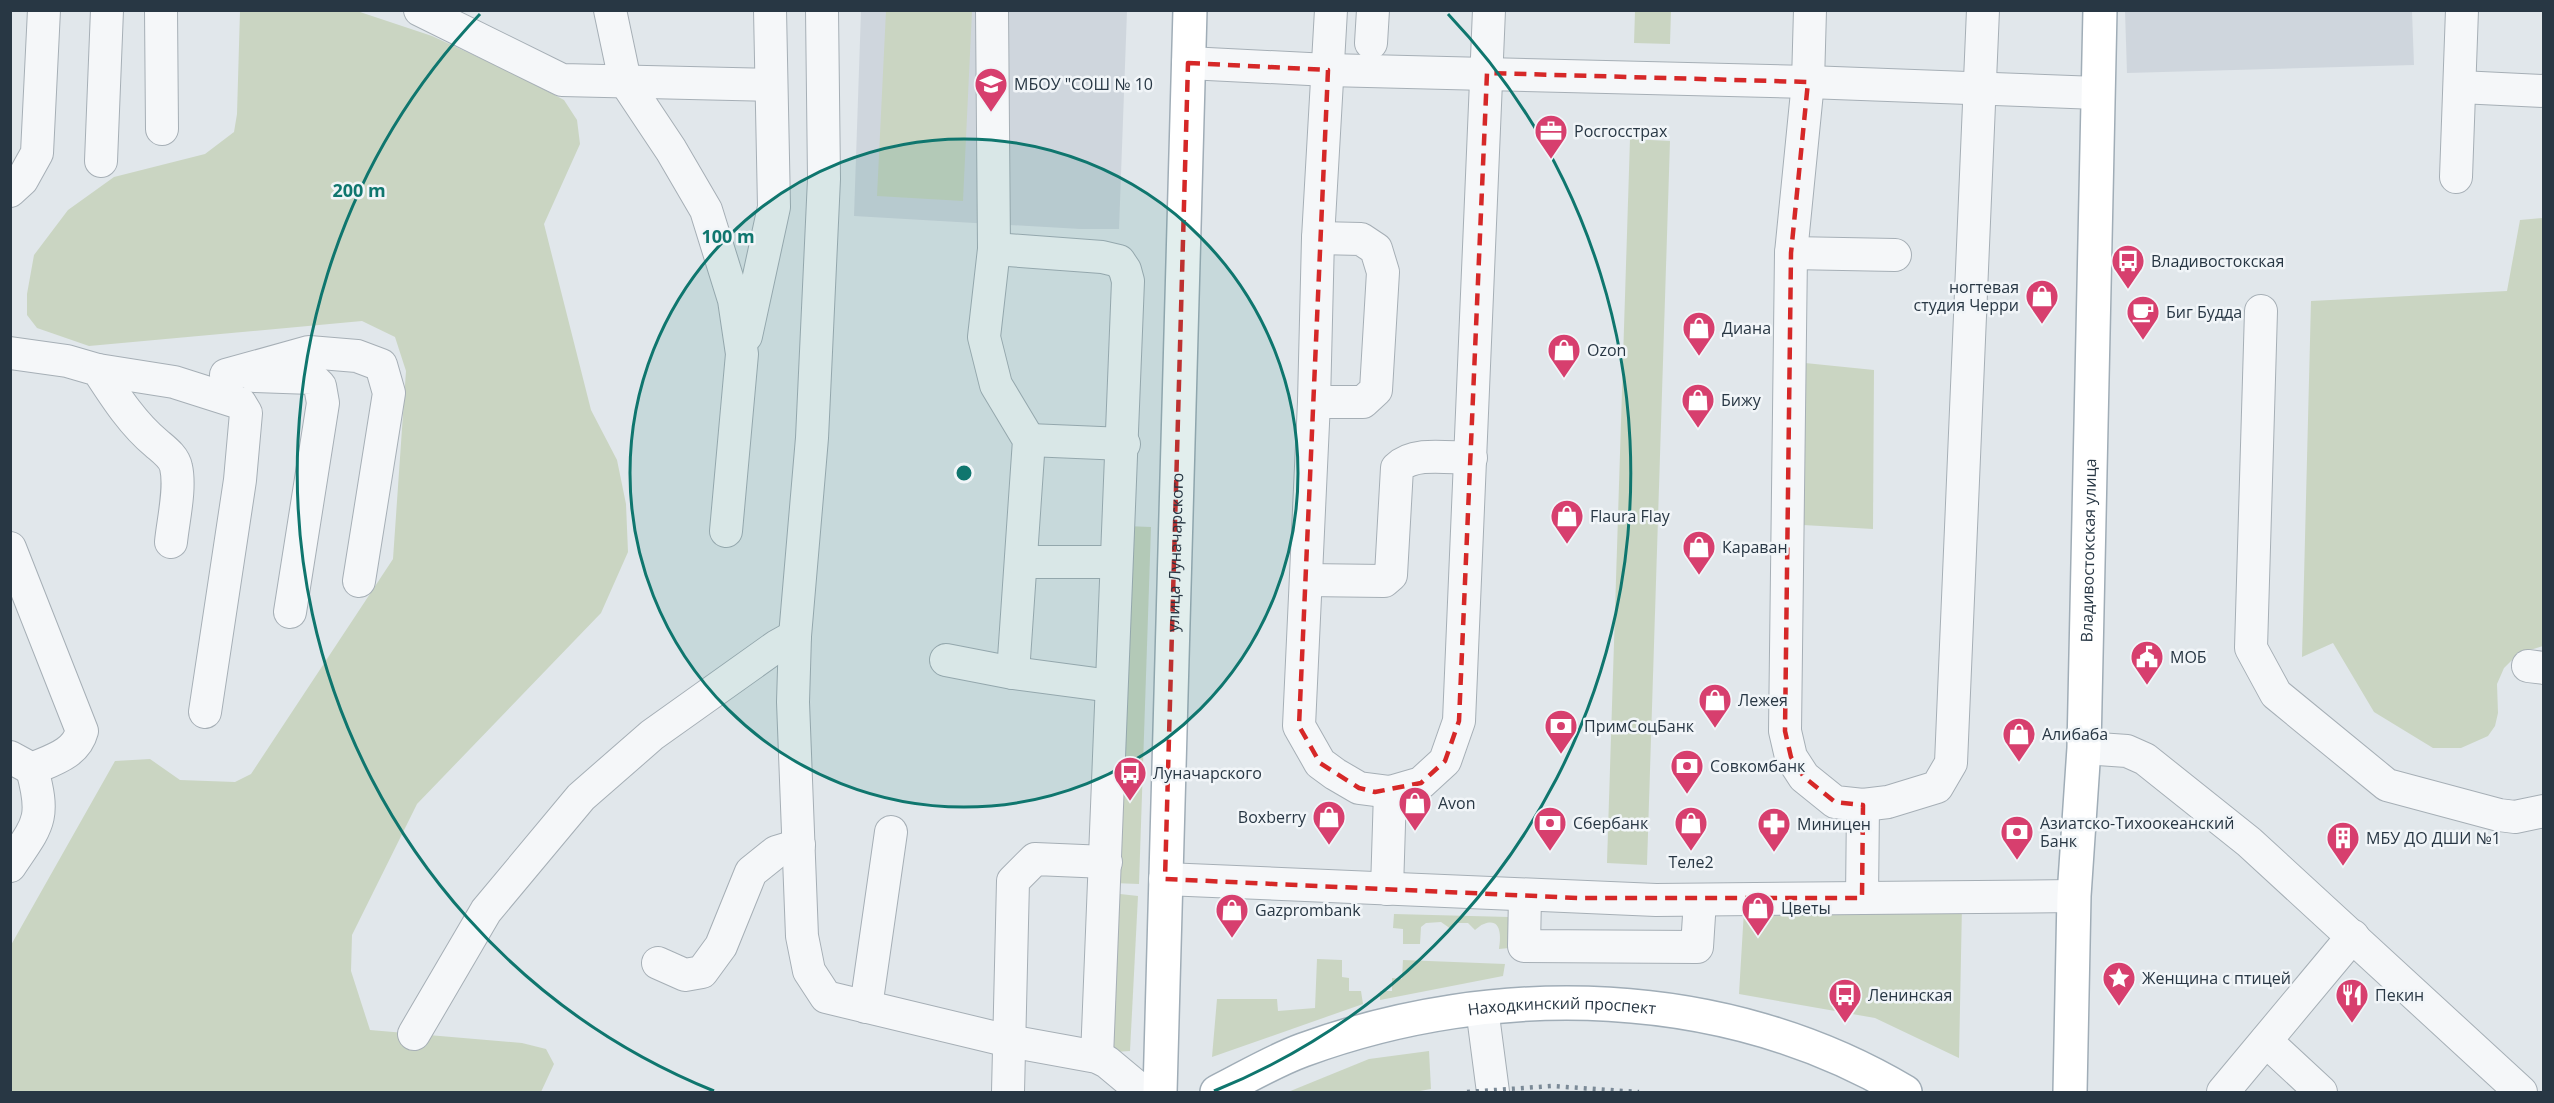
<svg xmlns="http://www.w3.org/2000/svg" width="2554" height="1103" viewBox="0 0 2554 1103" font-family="'Open Sans',sans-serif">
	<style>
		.built { fill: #cfd6dd }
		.green { fill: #cad5c2 }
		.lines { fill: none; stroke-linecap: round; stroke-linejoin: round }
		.minor-casing { stroke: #a6afb6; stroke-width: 34 }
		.major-casing { stroke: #a0adb7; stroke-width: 36 }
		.minor { stroke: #f5f7f9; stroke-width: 32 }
		.major { stroke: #fff; stroke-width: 33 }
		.rail { stroke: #7a8996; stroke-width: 4.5; stroke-dasharray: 3 6; stroke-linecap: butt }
		.marked { fill: none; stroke: #d62828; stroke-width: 4.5; stroke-dasharray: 12 8; stroke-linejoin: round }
		.ring { fill: none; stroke: #0f766e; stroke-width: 3 }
		.labels { text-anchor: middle; stroke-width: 5; stroke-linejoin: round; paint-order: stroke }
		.poi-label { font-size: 16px; fill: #283744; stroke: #f1f5f8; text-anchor: start }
		.street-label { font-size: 16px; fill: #283744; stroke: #f1f5f8 }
		.centre { fill: #0f766e; stroke: #f1f5f8; stroke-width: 3 }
		.ring-label { font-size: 18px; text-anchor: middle; font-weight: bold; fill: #0f766e; stroke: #f1f5f8; stroke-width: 5; stroke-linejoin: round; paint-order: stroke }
	</style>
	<rect width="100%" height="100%" fill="#e1e7eb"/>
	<g class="built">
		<path d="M 861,11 L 1127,11 L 1119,229 L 1081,229 L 854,216 Z"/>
		<path d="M 2125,11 L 2412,11 L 2414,65 L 2127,73 Z"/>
	</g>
	<g class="green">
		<path d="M 240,11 L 357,11 L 432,36 L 513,73 L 564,100 L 577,120 L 580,144 L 544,224 L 591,410 L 617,460 L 626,504 L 628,552 L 601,613 L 417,804 L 352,935 L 351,971 L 370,1030 L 522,1043 L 546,1049 L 554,1064 L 541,1092 L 11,1092 L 11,945 L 115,761 L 150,759 L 180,780 L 235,782 L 251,774 L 393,559 L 406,371 L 395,337 L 362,321 L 89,346 L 37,328 L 27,315 L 27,294 L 34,255 L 68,210 L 114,177 L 205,154 L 234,132 L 237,114 Z"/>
		<path d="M 886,11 L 972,11 L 963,201 L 877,196 Z"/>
		<path d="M 1635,11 L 1671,11 L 1670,44 L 1634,43 Z"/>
		<path d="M 1630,139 L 1670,141 L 1647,865 L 1607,863 Z"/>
		<path d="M 2543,218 L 2543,646 L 2518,654 L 2504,668 L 2497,684 L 2498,713 L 2495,726 L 2488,736 L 2461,748 L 2433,748 L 2374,712 L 2333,643 L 2302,657 L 2311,301 L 2507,291 L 2520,220 Z"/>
		<path d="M 1805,363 L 1874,370 L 1873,529 L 1803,525 Z"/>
		<path d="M 1125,526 L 1151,527 L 1139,884 L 1113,883 Z"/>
		<path d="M 1111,893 L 1138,896 L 1130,1051 L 1115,1052 L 1106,1036 Z"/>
		<path d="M 1962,905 L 1959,1058 L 1875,1018 L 1739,994 L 1744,910 Z"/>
		<path d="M 1394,914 L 1509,917 L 1509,948 L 1499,949 C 1501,938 1502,917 1484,924 C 1480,925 1478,928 1475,930 L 1468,923 L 1455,923 L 1451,929 L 1441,922 L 1426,923 L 1421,927 L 1420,944 L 1403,944 L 1403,929 L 1393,928 Z"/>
		<path d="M 1317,959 L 1342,960 L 1342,977 L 1349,978 L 1349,991 L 1361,991 L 1363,1004 L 1212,1057 L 1217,999 L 1277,999 L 1278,1011 L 1315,1008 Z"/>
		<path d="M 1403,960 L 1505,964 L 1503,976 L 1380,1000 L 1380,991 L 1392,991 L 1392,978 L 1402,979 Z"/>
		<path d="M 1429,1051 L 1431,1089 L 1414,1092 L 1288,1092 L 1369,1059 Z"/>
	</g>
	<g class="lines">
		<g class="minor-casing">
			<g id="minor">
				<path d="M 161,10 L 162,129"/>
				<path d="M 420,10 L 562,80 L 770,85"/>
				<path d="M 610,10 L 625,81 L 671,150 L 706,210 L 734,300 L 742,354 L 726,531"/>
				<path d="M 822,10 L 824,179 L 812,438 L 795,636 L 793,702 L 802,936 L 809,971 L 826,997 L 1009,1041 L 1097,1057 L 1107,1062 L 1143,1092"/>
				<path d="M 992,10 L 994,249 L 984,337 L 996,385 L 1029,440 L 1013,673"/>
				<path d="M 1331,10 L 1318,238 L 1314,402 L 1299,726 L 1320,763 L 1335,774 L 1359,788 L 1390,792 L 1421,783 L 1445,761 L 1459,721 L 1489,10"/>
				<path d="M 1810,10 L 1808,82 L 1791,253 L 1785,731 L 1791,757 L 1804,777 L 1835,802 L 1863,805 L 1862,898"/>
				<path d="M 1371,43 L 1373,10"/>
				<path d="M 1188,63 L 1328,70 L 1808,82 L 2097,93"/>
				<path d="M 2460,87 L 2544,91"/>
				<path d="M 101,161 L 107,10"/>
				<path d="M 2456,177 L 2462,10"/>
				<path d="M 10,191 L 22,180 L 37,153 L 44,10"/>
				<path d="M 994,249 L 1102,257 L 1119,261 L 1125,270 L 1128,281 L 1097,1057"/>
				<path d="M 1791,253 L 1895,255"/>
				<path d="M 2261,311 L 2251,648 L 2276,694 L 2387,785 L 2499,815 L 2515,817 L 2544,811"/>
				<path d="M 746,336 L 774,207 L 770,10"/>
				<path d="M 10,353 L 67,361 L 98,370 C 115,396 132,423 156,443 C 164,450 174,457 176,467 C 181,488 173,521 171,542"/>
				<path d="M 98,370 L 174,382 L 240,403 L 246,413 L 240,480 L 205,712"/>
				<path d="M 226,375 L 309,352 L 357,356 L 381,365 L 389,393 L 359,581"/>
				<path d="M 255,376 L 312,378 L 320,386 L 323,403 L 290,612"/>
				<path d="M 1314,402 L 1363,402 L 1376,390 L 1383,272 L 1376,249 L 1361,239 L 1318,238"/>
				<path d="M 1029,440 L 1124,444"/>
				<path d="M 10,548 L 82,731 C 76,754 52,760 32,769 L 10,757"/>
				<path d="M 1023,562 L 1116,562"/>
				<path d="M 1306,580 L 1384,581 L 1391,575 L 1397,468 C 1414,451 1448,458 1471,458"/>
				<path d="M 946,660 L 1013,673 L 1111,686"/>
				<path d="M 2528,666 L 2544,668"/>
				<path d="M 2084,748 L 2127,751 L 2145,759 L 2249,842 L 2521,1092"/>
				<path d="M 1863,805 L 1888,802 L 1937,787 L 1951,763 L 1983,10"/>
				<path d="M 10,866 C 38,824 46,820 32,769"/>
				<path d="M 1165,879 L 1656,900 L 2074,896"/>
				<path d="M 1387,889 L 1390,792"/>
				<path d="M 1525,896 L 1524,946 L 1697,947 L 1700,900"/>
				<path d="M 658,963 L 685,975 L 702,972 L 721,946 L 751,872 L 776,852 L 799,845"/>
				<path d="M 866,1007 L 891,832"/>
				<path d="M 1482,1008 L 1493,1092"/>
				<path d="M 414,1034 L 486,911 L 581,797 L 652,735 L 777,646 L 795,636"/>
				<path d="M 2266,1041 L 2321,1092"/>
				<path d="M 1008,1092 L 1013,881 L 1035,859 L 1106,862"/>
				<path d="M 2223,1092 L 2353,936"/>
			</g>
		</g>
		<g class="major-casing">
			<g id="major">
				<path id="s1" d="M 1160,1092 L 1190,10"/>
				<path id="s2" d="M 1217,1092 C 1245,1078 1273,1061 1303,1050 C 1497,979 1725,985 1905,1092"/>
				<path id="s3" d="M 2070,1092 L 2074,896 L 2084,748 L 2100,10"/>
			</g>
		</g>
		<use href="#minor" class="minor"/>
		<use href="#major" class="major"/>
		<path class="rail" d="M 1467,1092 L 1552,1086 L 1639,1092"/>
	</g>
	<path class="marked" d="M 1188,63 L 1328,70 L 1299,726 L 1320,763 L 1359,788 L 1375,792 L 1421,783 L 1445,761 L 1459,721 L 1487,73 L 1808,82 L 1791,253 L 1785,731 L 1791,757 L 1804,777 L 1835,802 L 1863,805 L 1862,898 L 1578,898 L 1165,879 Z"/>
	<circle cx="964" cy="473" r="334" fill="#0f766e" fill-opacity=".12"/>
	<g class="ring">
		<circle cx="964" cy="473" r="334"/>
		<path d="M714 1091A667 667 0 0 1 480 14M1448 14A667 667 0 0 1 1214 1091"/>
	</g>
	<defs>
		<g id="school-pin" transform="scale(1.725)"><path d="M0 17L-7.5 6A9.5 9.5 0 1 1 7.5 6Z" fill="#d73f6e" stroke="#f1f5f8"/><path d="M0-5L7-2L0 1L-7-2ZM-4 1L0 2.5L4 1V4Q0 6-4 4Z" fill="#fff"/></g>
		<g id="office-pin" transform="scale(1.725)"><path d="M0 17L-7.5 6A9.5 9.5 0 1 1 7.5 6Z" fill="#d73f6e" stroke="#f1f5f8"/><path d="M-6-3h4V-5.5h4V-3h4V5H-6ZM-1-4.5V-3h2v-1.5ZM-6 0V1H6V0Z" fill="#fff"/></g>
		<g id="bus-pin" transform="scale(1.725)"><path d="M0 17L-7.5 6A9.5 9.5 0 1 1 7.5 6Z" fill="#d73f6e" stroke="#f1f5f8"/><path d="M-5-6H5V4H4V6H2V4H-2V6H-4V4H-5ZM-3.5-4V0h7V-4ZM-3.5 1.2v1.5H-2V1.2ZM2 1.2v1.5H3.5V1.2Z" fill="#fff"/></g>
		<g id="shop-pin" transform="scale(1.725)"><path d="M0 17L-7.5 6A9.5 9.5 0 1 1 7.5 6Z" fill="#d73f6e" stroke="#f1f5f8"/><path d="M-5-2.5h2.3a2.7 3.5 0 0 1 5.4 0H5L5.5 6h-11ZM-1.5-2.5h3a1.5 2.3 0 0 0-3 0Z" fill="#fff"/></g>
		<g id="cafe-pin" transform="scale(1.725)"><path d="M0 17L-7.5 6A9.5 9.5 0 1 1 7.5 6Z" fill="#d73f6e" stroke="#f1f5f8"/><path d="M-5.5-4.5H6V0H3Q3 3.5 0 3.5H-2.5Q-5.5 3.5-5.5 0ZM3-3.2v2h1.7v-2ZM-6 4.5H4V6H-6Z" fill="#fff"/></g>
		<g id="civic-pin" transform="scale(1.725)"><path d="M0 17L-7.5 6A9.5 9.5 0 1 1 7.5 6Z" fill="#d73f6e" stroke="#f1f5f8"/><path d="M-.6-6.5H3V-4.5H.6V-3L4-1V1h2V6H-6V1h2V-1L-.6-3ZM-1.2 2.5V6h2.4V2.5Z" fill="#fff"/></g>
		<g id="bank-pin" transform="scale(1.725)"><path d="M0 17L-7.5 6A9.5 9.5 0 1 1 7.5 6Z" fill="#d73f6e" stroke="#f1f5f8"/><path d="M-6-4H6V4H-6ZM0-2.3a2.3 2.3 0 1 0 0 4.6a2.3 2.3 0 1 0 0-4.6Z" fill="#fff"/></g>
		<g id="pharmacy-pin" transform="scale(1.725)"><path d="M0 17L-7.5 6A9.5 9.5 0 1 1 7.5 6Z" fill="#d73f6e" stroke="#f1f5f8"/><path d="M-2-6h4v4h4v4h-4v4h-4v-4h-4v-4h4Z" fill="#fff"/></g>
		<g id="building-pin" transform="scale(1.725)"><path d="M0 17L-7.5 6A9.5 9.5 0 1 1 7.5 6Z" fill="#d73f6e" stroke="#f1f5f8"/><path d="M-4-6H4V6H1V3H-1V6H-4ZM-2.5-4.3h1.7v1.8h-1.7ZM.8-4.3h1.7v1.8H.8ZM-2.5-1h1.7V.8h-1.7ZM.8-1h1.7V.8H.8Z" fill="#fff"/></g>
		<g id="sight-pin" transform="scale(1.725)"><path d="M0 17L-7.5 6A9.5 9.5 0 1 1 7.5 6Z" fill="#d73f6e" stroke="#f1f5f8"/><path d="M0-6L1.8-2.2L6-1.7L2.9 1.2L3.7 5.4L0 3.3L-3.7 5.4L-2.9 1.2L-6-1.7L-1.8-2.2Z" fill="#fff"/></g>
		<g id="restaurant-pin" transform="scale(1.725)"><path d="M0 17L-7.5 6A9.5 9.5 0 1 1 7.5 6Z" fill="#d73f6e" stroke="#f1f5f8"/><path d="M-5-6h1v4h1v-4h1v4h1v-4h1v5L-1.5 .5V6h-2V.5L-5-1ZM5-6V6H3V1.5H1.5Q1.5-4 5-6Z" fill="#fff"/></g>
	</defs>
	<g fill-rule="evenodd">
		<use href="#school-pin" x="991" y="84"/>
		<use href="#office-pin" x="1551" y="131"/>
		<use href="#bus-pin" x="2128" y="261"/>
		<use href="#shop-pin" x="2042" y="296"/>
		<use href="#cafe-pin" x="2143" y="312"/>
		<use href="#shop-pin" x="1699" y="328"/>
		<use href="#shop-pin" x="1564" y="350"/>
		<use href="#shop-pin" x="1698" y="400"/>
		<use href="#shop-pin" x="1567" y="516"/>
		<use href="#shop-pin" x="1699" y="547"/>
		<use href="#civic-pin" x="2147" y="657"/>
		<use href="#shop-pin" x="1715" y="700"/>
		<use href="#bank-pin" x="1561" y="726"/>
		<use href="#shop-pin" x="2019" y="734"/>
		<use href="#bank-pin" x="1687" y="766"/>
		<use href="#bus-pin" x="1130" y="773"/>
		<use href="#shop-pin" x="1415" y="803"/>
		<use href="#shop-pin" x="1329" y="817"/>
		<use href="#bank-pin" x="1550" y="823"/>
		<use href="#shop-pin" x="1691" y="823"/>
		<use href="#pharmacy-pin" x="1774" y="824"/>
		<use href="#bank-pin" x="2017" y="832"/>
		<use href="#building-pin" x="2343" y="838"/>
		<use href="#shop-pin" x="1758" y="908"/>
		<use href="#shop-pin" x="1232" y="910"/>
		<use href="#sight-pin" x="2119" y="978"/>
		<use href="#bus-pin" x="1845" y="995"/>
		<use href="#restaurant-pin" x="2352" y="995"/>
	</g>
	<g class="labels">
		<g class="poi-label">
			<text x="1014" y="90">МБОУ "СОШ № 10</text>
			<text x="1574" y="137">Росгосстрах</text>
			<text x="2151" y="267">Владивостокская</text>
			<text x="2019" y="293" text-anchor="end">ногтевая<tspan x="2019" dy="18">студия Черри</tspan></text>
			<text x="2166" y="318">Биг Будда</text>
			<text x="1722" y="334">Диана</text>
			<text x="1587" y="356">Ozon</text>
			<text x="1721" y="406">Бижу</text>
			<text x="1590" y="522">Flaura Flay</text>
			<text x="1722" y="553">Караван</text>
			<text x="2170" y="663">МОБ</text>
			<text x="1738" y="706">Лежея</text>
			<text x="1584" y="732">ПримСоцБанк</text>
			<text x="2042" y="740">Алибаба</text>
			<text x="1710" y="772">Совкомбанк</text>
			<text x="1153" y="779">Луначарского</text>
			<text x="1438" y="809">Avon</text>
			<text x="1306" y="823" text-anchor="end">Boxberry</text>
			<text x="1573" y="829">Сбербанк</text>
			<text x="2040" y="829">Азиатско-Тихоокеанский<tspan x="2040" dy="18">Банк</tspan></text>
			<text x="1797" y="830">Миницен</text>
			<text x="2366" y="844">МБУ ДО ДШИ №1</text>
			<text x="1691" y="868" text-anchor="middle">Теле2</text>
			<text x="1781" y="914">Цветы</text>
			<text x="1255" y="916">Gazprombank</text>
			<text x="2142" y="984">Женщина с птицей</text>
			<text x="1868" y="1001">Ленинская</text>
			<text x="2375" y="1001">Пекин</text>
		</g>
		<g class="street-label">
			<text dy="6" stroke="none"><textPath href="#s1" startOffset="540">улица Луначарского</textPath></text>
			<text dy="6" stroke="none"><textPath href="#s3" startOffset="542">Владивостокская улица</textPath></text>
			<text dy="6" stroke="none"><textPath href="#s2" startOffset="360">Находкинский проспект</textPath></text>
		</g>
	</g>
	<circle cx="964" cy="473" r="9" class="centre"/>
	<g class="ring-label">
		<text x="359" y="197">200 m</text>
		<text x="728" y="243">100 m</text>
	</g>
	<rect width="2554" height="1103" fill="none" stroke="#283744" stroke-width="24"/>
</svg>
